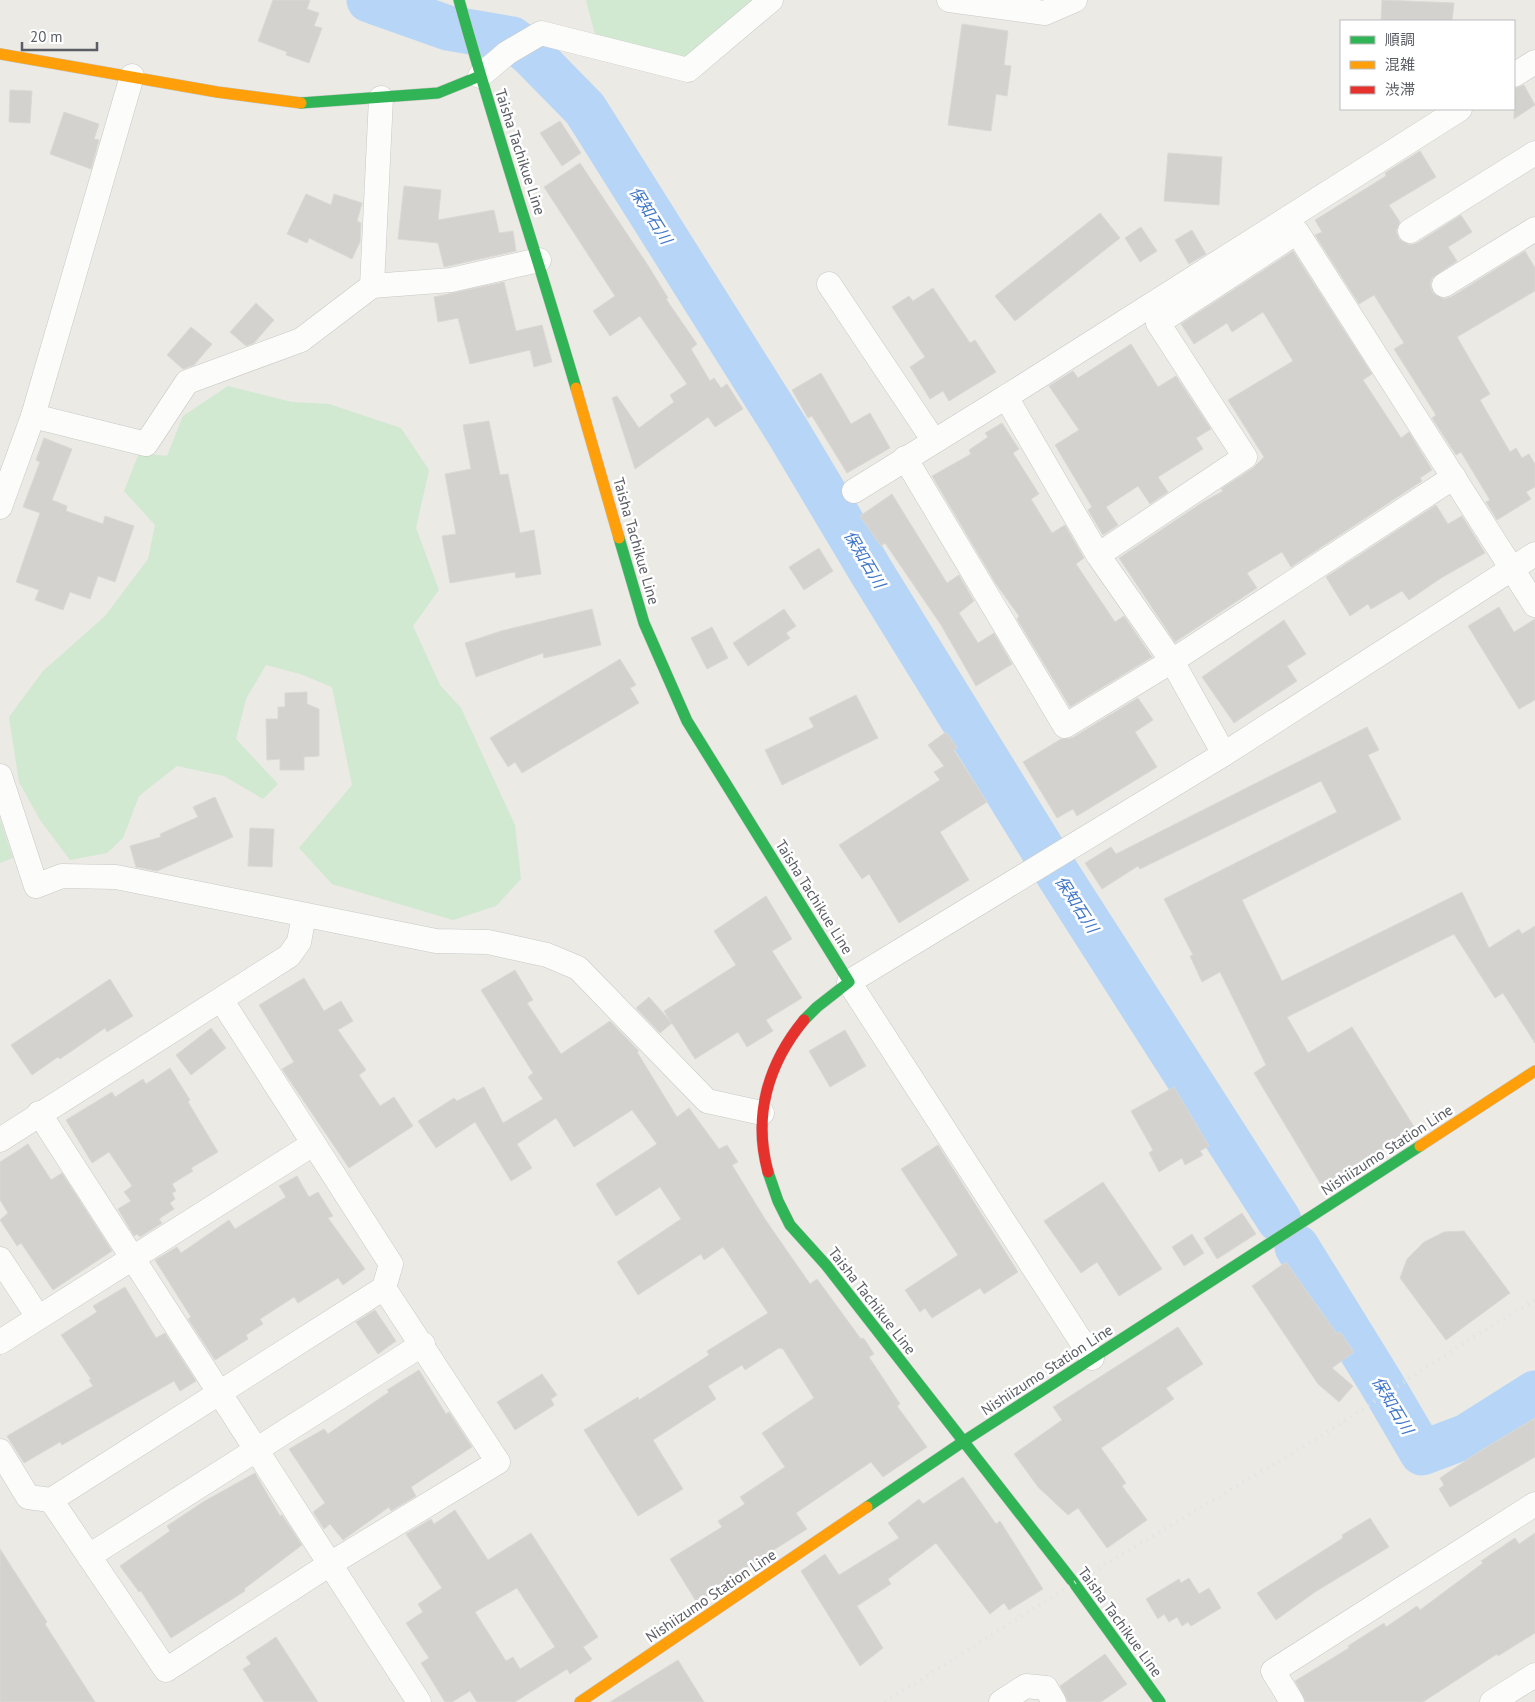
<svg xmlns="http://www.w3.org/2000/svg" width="1535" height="1702" viewBox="0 0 1535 1702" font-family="'PT Sans','Noto Sans JP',sans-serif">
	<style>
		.green { fill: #d1e8d1 }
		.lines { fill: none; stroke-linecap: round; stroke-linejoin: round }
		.river { stroke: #b7d6f7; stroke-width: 45 }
		.building { fill: #d3d2cf; stroke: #dad9d4; fill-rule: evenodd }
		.street-casing { stroke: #c8c8c7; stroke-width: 25 }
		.fast-casing { stroke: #c6c6c6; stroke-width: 12 }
		.slow-casing { stroke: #c6c6c6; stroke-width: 12 }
		.jam-casing { stroke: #c6c6c6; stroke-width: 12 }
		.street { stroke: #fcfcfb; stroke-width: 24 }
		.fast { stroke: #30b455; stroke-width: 11 }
		.slow { stroke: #ff9f0a; stroke-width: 11 }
		.jam { stroke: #e5322d; stroke-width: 11 }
		.rail { stroke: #e2e3e2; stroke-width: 4; stroke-dasharray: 1 6; stroke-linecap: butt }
		.labels { text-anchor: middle; stroke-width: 5; stroke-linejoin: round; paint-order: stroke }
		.street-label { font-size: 15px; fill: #5a5d64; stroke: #fff }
		.water-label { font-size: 16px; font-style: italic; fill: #3d75c9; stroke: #fff }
	</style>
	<rect width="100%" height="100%" fill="#ebeae5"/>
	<g class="green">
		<path d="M 586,0 L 755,0 L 700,51 L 684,58 L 595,35 Z"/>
		<path d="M 228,386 L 292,402 L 329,404 L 401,428 L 429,470 L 416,528 L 439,590 L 413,626 L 440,685 L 461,708 L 515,825 L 521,879 L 496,906 L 453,920 L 332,884 L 299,848 L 352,785 L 332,687 L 300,674 L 266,665 L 246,699 L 236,739 L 278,784 L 263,799 L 224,776 L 177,766 L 139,796 L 123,838 L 107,853 L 70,860 L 40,820 L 19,782 L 9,717 L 43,671 L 105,616 L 148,559 L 155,525 L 124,491 L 139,453 L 167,456 L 183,416 Z"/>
		<path d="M 0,819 L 13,858 L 0,863 Z"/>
	</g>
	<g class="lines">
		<g class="river">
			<path d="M 369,0 L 448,28 L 512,39 L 530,53 L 585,109 L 788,432 L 872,573 L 1059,876 L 1279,1220"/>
			<path d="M 1297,1247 L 1381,1383 L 1422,1453 L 1467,1436 L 1535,1393"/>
		</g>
	</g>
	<g class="building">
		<path d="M 273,0 L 310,0 L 307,9 L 319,13 L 314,26 L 322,28 L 309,63 L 286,55 L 287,52 L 258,41 Z"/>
		<path d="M 1382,0 L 1454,3 L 1452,21 L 1381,21 Z"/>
		<path d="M 962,24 L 1008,31 L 1004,65 L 1011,66 L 1007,96 L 996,94 L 991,131 L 948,125 Z"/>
		<path d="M 1524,85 L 1535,105 L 1514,119 L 1514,89 Z"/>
		<path d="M 10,90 L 32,91 L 30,123 L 9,122 Z"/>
		<path d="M 64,112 L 99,124 L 94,139 L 99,140 L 91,169 L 50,154 Z"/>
		<path d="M 560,121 L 581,153 L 562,166 L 540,133 Z"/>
		<path d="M 1420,151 L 1436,177 L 1389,205 L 1400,222 L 1396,231 L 1399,239 L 1410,245 L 1417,243 L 1461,215 L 1472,232 L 1448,247 L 1457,261 L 1432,278 L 1430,285 L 1433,293 L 1444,299 L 1451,297 L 1525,251 L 1535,268 L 1535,291 L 1457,337 L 1490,394 L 1480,400 L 1510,452 L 1516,448 L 1522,458 L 1529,454 L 1535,464 L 1535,487 L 1526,492 L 1531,499 L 1497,520 L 1486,502 L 1490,500 L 1461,452 L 1456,455 L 1432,418 L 1436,415 L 1394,349 L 1404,343 L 1374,295 L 1359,304 L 1315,235 L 1322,232 L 1315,220 L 1386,176 L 1385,173 Z"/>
		<path d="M 1168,153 L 1222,157 L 1219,205 L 1164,201 Z"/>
		<path d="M 580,163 L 649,267 L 668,298 L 666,299 L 697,344 L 691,349 L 710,381 L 714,378 L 721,388 L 727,384 L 743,409 L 715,427 L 708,417 L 635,469 L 612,398 L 617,396 L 639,428 L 674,402 L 670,395 L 687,384 L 640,316 L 610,336 L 593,311 L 615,296 L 544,187 Z"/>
		<path d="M 404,186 L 441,190 L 438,220 L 494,210 L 499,233 L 513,231 L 516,251 L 444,267 L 438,243 L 398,239 Z"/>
		<path d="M 306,194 L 331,205 L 334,194 L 362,203 L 357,221 L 361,223 L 360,242 L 352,259 L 309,238 L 307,243 L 287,234 Z"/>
		<path d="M 1100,213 L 1120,238 L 1015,321 L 995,296 Z"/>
		<path d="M 1141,227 L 1157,251 L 1140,262 L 1125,238 Z"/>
		<path d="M 1192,230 L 1206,254 L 1189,264 L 1175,240 Z"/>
		<path d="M 1293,251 L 1372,374 L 1363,380 L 1401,438 L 1409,432 L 1432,470 L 1420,478 L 1422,481 L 1291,567 L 1282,552 L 1247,573 L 1257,588 L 1175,642 L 1119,558 L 1203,502 L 1223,491 L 1221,489 L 1253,468 L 1264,457 L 1228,400 L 1293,361 L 1263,312 L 1232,332 L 1227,323 L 1194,344 L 1181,324 Z"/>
		<path d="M 504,282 L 516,331 L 542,325 L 552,362 L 534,367 L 530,350 L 470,364 L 458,318 L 438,322 L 434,297 Z"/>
		<path d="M 933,288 L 970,343 L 975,340 L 996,372 L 949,401 L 943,391 L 930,399 L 910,367 L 925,357 L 892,307 L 909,296 L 913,301 Z"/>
		<path d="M 256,303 L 274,320 L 254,343 L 246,346 L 230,332 Z"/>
		<path d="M 191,327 L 212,344 L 194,365 L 183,369 L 167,355 Z"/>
		<path d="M 1131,344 L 1158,387 L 1176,376 L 1211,429 L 1196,438 L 1203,449 L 1158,477 L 1168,492 L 1150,504 L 1138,486 L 1106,507 L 1118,525 L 1103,535 L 1088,510 L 1092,507 L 1055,445 L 1079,430 L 1049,386 L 1073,371 L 1078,378 Z"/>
		<path d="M 821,373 L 851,424 L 870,413 L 890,448 L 847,473 L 812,416 L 808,418 L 792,390 Z"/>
		<path d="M 489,421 L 500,475 L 508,474 L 520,533 L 534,530 L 541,574 L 516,578 L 515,572 L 450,583 L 442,536 L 456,534 L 445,474 L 471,469 L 463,425 Z"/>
		<path d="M 1002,423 L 1019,449 L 1013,453 L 1039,494 L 1031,499 L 1052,533 L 1065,525 L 1084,558 L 1076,564 L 1115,622 L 1124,616 L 1152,657 L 1070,707 L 1017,619 L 1019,616 L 996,584 L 932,476 L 971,454 L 969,450 L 988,437 L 985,433 Z"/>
		<path d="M 44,438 L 72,449 L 52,500 L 67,506 L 66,511 L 103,524 L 105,516 L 134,526 L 115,582 L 98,576 L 90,599 L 70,592 L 63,610 L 35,600 L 39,590 L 16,582 L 40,513 L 23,507 L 40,462 L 36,460 Z"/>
		<path d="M 892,494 L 947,583 L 959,575 L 974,601 L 959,613 L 978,643 L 994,633 L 1012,664 L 976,686 L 941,625 L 885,543 L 881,546 L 860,516 Z"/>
		<path d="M 1436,505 L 1448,524 L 1462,516 L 1485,553 L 1441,578 L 1409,600 L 1402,591 L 1371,609 L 1368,604 L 1350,616 L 1326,577 Z"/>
		<path d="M 819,548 L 833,571 L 804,590 L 789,567 Z"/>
		<path d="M 1499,607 L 1514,632 L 1535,619 L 1535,700 L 1519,709 L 1468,626 Z"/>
		<path d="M 592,609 L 601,645 L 544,658 L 543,653 L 476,677 L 465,643 L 501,631 Z"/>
		<path d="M 784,609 L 796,626 L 786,633 L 790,638 L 748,666 L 733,643 Z"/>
		<path d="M 1284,620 L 1306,654 L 1287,666 L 1297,681 L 1234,723 L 1202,677 Z"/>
		<path d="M 712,627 L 728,658 L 707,669 L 691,638 Z"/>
		<path d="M 620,659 L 636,685 L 630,688 L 639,703 L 522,773 L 515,762 L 508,767 L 490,738 Z"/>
		<path d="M 307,692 L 307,704 L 319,709 L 319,756 L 304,757 L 304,770 L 280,770 L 280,759 L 267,760 L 266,719 L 278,719 L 278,707 L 285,707 L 285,693 Z"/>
		<path d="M 856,695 L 878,738 L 782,785 L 765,750 L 814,727 L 809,718 Z"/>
		<path d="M 1138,698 L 1153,720 L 1135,732 L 1157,767 L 1077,816 L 1073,809 L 1057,818 L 1023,762 L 1061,739 L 1072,738 Z"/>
		<path d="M 1367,727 L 1379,750 L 1368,755 L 1401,819 L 1242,900 L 1282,981 L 1462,892 L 1489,948 L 1519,929 L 1522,934 L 1535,926 L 1535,1043 L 1503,993 L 1495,998 L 1454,934 L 1287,1017 L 1308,1053 L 1352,1027 L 1416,1130 L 1323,1188 L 1254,1073 L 1266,1065 L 1220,972 L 1202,982 L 1190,956 L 1193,955 L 1164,899 L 1337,812 L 1321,781 L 1140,869 L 1138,866 L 1102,889 L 1085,863 L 1111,847 L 1116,854 Z"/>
		<path d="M 946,732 L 957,747 L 954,750 L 987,802 L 940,832 L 969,880 L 899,923 L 869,874 L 862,879 L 839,845 L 940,780 L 934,772 L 944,766 L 928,745 Z"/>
		<path d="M 215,797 L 233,837 L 157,871 L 136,867 L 130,846 L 161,837 L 160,834 L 198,817 L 193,807 Z"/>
		<path d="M 250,828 L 274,829 L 272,867 L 248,866 Z"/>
		<path d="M 766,896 L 792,939 L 772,951 L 802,998 L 766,1020 L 773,1031 L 747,1047 L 738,1032 L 695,1059 L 672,1023 L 660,1033 L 636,1008 L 649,997 L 671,1022 L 664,1011 L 736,965 L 714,931 Z"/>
		<path d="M 515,970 L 533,1000 L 527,1003 L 561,1054 L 610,1021 L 639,1051 L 637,1052 L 677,1117 L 689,1108 L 719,1149 L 727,1145 L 738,1162 L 732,1165 L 765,1219 L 810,1284 L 817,1279 L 861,1339 L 863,1338 L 865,1340 L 874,1354 L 869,1357 L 900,1404 L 897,1406 L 927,1447 L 883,1477 L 871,1462 L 796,1513 L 807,1529 L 734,1575 L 735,1578 L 697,1603 L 670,1559 L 722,1527 L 718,1521 L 745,1504 L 740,1497 L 785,1467 L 762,1433 L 814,1398 L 783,1349 L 779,1348 L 745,1370 L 742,1365 L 708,1386 L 716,1399 L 653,1440 L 683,1489 L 638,1516 L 584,1430 L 638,1397 L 639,1400 L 709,1355 L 707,1351 L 768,1313 L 723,1247 L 704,1260 L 701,1254 L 638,1295 L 617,1262 L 681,1219 L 660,1187 L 616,1216 L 596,1184 L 657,1144 L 632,1110 L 574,1147 L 556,1118 L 517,1144 L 532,1168 L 511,1181 L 475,1122 L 436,1148 L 418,1121 L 454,1098 L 457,1101 L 484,1087 L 503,1123 L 543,1099 L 528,1077 L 533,1073 L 481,990 Z"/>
		<path d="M 304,978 L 324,1011 L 341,1001 L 353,1021 L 338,1030 L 366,1070 L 359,1075 L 380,1106 L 394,1097 L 413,1126 L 349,1168 L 282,1069 L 294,1062 L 259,1005 Z"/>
		<path d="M 110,979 L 133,1016 L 107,1032 L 105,1028 L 60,1059 L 58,1057 L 32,1075 L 11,1045 Z"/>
		<path d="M 211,1028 L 226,1048 L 191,1075 L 176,1055 Z"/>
		<path d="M 845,1030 L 866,1066 L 830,1087 L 809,1051 Z"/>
		<path d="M 170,1068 L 190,1100 L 188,1102 L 218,1152 L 191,1168 L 193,1171 L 172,1184 L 176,1191 L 172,1193 L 175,1199 L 170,1203 L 174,1209 L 159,1219 L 162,1223 L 140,1237 L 137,1234 L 134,1236 L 118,1209 L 131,1201 L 124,1192 L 132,1186 L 109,1152 L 92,1163 L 66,1120 L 112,1092 L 115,1097 L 143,1079 L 146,1084 Z"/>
		<path d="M 1174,1087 L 1209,1146 L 1200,1151 L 1203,1155 L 1185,1165 L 1182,1158 L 1159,1172 L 1149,1153 L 1153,1150 L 1131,1111 Z"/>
		<path d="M 28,1144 L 51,1180 L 62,1173 L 112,1251 L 53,1290 L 21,1243 L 17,1246 L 0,1220 L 8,1213 L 0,1200 L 0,1162 Z"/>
		<path d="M 938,1145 L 1018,1272 L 984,1294 L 980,1288 L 932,1318 L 925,1308 L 920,1312 L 905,1290 L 958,1255 L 901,1169 Z"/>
		<path d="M 297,1176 L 309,1197 L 318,1192 L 333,1216 L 328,1218 L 365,1269 L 343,1285 L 338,1278 L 298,1303 L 294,1297 L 260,1319 L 263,1324 L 246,1335 L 248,1339 L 215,1360 L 188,1319 L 191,1317 L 155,1260 L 177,1247 L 181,1253 L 229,1220 L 235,1229 L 286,1197 L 279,1186 Z"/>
		<path d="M 1103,1182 L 1162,1269 L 1119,1296 L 1097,1262 L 1081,1273 L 1044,1221 Z"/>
		<path d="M 1242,1213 L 1256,1234 L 1217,1259 L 1204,1238 Z"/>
		<path d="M 1464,1231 L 1510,1293 L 1446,1340 L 1400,1278 L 1407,1259 L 1424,1242 L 1444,1232 Z"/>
		<path d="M 1192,1234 L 1204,1253 L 1184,1266 L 1172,1247 Z"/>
		<path d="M 1286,1262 L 1337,1334 L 1340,1332 L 1354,1352 L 1332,1368 L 1353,1386 L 1339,1402 L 1318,1384 L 1252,1286 Z"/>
		<path d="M 125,1287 L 156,1338 L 165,1333 L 196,1381 L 180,1391 L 174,1381 L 62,1445 L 60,1442 L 24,1463 L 7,1436 L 93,1386 L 89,1380 L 91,1379 L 61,1335 L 97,1312 L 93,1306 Z"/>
		<path d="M 375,1310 L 396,1341 L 378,1354 L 356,1322 Z"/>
		<path d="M 1178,1327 L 1203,1364 L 1166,1388 L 1174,1399 L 1101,1448 L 1126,1483 L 1122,1486 L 1147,1520 L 1107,1548 L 1078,1508 L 1068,1515 L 1038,1487 L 1014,1454 L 1062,1420 L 1053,1407 Z"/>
		<path d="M 419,1370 L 446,1414 L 449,1412 L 472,1447 L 411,1487 L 416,1496 L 391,1511 L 389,1507 L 343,1540 L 330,1524 L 324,1529 L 313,1512 L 325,1503 L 289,1449 L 324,1429 L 328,1434 L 389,1392 L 387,1390 Z"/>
		<path d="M 542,1374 L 557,1395 L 551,1399 L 554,1405 L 515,1430 L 497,1402 Z"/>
		<path d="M 1535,1418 L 1535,1457 L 1450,1507 L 1439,1489 L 1444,1485 L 1440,1478 L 1480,1451 Z"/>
		<path d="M 255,1473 L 280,1516 L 282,1515 L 302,1545 L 244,1589 L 245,1591 L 171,1638 L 141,1591 L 139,1592 L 120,1566 L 170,1531 L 167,1526 L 203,1502 Z"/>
		<path d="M 963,1477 L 996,1524 L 1000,1521 L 1043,1589 L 1009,1610 L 1004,1603 L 990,1614 L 936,1543 L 888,1579 L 891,1584 L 857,1606 L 883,1648 L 860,1666 L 801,1571 L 825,1554 L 839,1575 L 899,1538 L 888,1523 L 919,1499 L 923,1504 Z"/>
		<path d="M 455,1510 L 488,1560 L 531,1533 L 598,1637 L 583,1647 L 592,1659 L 570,1674 L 567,1669 L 515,1702 L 477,1702 L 470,1691 L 452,1702 L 445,1702 L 421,1663 L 429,1658 L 406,1623 L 423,1612 L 418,1604 L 442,1588 L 406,1534 L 431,1519 L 434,1524 ZM 517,1588 L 555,1647 L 520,1669 L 513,1657 L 506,1661 L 475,1612 Z"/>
		<path d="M 1370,1518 L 1389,1547 L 1315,1592 L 1276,1620 L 1257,1593 L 1343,1538 L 1342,1535 Z"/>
		<path d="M 1535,1533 L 1535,1633 L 1498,1656 L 1497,1654 L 1423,1702 L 1306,1702 L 1295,1681 L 1349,1648 L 1348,1646 L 1384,1623 L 1386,1627 L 1417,1606 L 1420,1610 L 1483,1563 L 1481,1561 L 1515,1538 L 1519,1544 Z"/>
		<path d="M 0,1549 L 47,1622 L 45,1624 L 95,1702 L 0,1702 Z"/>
		<path d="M 1189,1578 L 1199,1594 L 1209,1588 L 1221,1608 L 1191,1626 L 1188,1622 L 1182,1626 L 1177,1617 L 1169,1622 L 1164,1614 L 1158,1619 L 1146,1599 L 1179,1579 L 1181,1583 Z"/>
		<path d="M 276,1637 L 318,1702 L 264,1702 L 243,1669 L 251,1664 L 246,1657 Z"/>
		<path d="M 1105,1654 L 1127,1684 L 1101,1702 L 1068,1702 L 1060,1686 Z"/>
		<path d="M 678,1660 L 704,1702 L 610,1702 Z"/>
	</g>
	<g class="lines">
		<g class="street-casing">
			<g id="street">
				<path d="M 949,0 L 1045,13 L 1075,0"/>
				<path d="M 1514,75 L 1535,62"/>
				<path d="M 480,76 L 507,53 L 541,33 L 688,70 L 771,0"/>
				<path d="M 1410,231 L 1535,153"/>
				<path d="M 829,284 L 934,441"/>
				<path d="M 1444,285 L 1535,229"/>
				<path d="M 372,286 L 451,280 L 539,260"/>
				<path d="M 1006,397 L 1460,109"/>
				<path d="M 33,416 L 146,444 L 187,382 L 301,340 L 372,286 L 381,98"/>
				<path d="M 905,458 L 1065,726 L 1172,661 L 1454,477"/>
				<path d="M 854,491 L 1006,397 L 1098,555 L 1172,661 L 1224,754"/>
				<path d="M 0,507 L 33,416 L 132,76"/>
				<path d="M 1098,555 L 1245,457 L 1158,323 L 1297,232 L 1535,605"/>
				<path d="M 0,776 L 36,886 L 62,876 L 116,877 L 436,941 L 488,942 L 547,955 L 578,968 L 707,1101 L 762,1113"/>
				<path d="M 39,1113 L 419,1702"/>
				<path d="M 0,1140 L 289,956 L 299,942 L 304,915"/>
				<path d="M 0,1259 L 38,1317"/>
				<path d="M 0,1342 L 313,1144"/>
				<path d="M 1092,1358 L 849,982 L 1224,754 L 1535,554"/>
				<path d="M 0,1451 L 28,1497 L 51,1500 L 384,1288 L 391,1264 L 222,1001"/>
				<path d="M 51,1500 L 166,1670 L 330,1564 L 498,1462 L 384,1288"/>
				<path d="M 89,1556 L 423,1344"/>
				<path d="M 1001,1702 L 1026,1686 L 1046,1688 L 1054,1702"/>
				<path d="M 1292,1702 L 1273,1671 L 1535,1504"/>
				<path d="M 1492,1702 L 1535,1675"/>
			</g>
		</g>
		<g class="fast-casing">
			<g id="fast">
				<path d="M 459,0 C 495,130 538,258 576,388"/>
				<path d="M 301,103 L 438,93 L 480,76"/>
				<path d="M 619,538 L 644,623 L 687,721 L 849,982 L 817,1007 L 804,1020"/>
				<path d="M 768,1172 L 778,1201 L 790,1225 L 826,1265 L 1074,1583 L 1160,1702"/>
				<path d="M 867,1507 L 964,1441 L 1420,1146"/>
			</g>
		</g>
		<g class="slow-casing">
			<g id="slow">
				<path d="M 0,54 L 217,92 L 301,103"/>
				<path d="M 576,388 L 619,538"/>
				<path d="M 1420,1146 L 1535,1071"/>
				<path d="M 580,1702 L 867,1507"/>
			</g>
		</g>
		<g class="jam-casing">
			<path id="jam" d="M 768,1172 C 753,1117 767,1065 804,1020"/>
		</g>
		<use href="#street" class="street"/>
		<use href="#fast" class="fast"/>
		<use href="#slow" class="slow"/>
		<use href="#jam" class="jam"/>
		<path class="rail" d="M 885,1702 L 1074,1583 L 1323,1435 L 1465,1342 L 1535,1300"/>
	</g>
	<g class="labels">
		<g class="street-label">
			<text transform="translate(520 152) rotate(72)" y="5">Taisha Tachikue Line</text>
			<text transform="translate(636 541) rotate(74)" y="5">Taisha Tachikue Line</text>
			<text transform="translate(814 897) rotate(58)" y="5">Taisha Tachikue Line</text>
			<text transform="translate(1387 1150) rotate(-33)" y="5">Nishiizumo Station Line</text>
			<text transform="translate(872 1301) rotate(52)" y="5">Taisha Tachikue Line</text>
			<text transform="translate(1047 1370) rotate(-33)" y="5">Nishiizumo Station Line</text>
			<text transform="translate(711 1596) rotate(-34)" y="5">Nishiizumo Station Line</text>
			<text transform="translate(1120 1622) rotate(54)" y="5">Taisha Tachikue Line</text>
		</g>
		<g class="water-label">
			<text transform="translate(651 215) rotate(58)" y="6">保知石川</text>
			<text transform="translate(865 559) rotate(59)" y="6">保知石川</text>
			<text transform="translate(1077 904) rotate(57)" y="6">保知石川</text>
			<text transform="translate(1393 1405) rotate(59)" y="6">保知石川</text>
		</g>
	</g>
	<rect x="1340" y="20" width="175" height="90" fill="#ffffff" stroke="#bdbec1"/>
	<rect x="1350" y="36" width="25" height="8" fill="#30b455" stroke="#bdbec1"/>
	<text x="1385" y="45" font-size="15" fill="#5a5d64">順調</text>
	<rect x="1350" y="61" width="25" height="8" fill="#ff9f0a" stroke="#bdbec1"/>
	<text x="1385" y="70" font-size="15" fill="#5a5d64">混雑</text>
	<rect x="1350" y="86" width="25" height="8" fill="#e5322d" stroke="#bdbec1"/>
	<text x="1385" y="95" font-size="15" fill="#5a5d64">渋滞</text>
	<path d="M22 42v8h75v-8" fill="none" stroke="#5a5d64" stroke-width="2.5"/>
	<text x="30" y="42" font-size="15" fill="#5a5d64" stroke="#ffffff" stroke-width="4" paint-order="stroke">20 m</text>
</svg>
